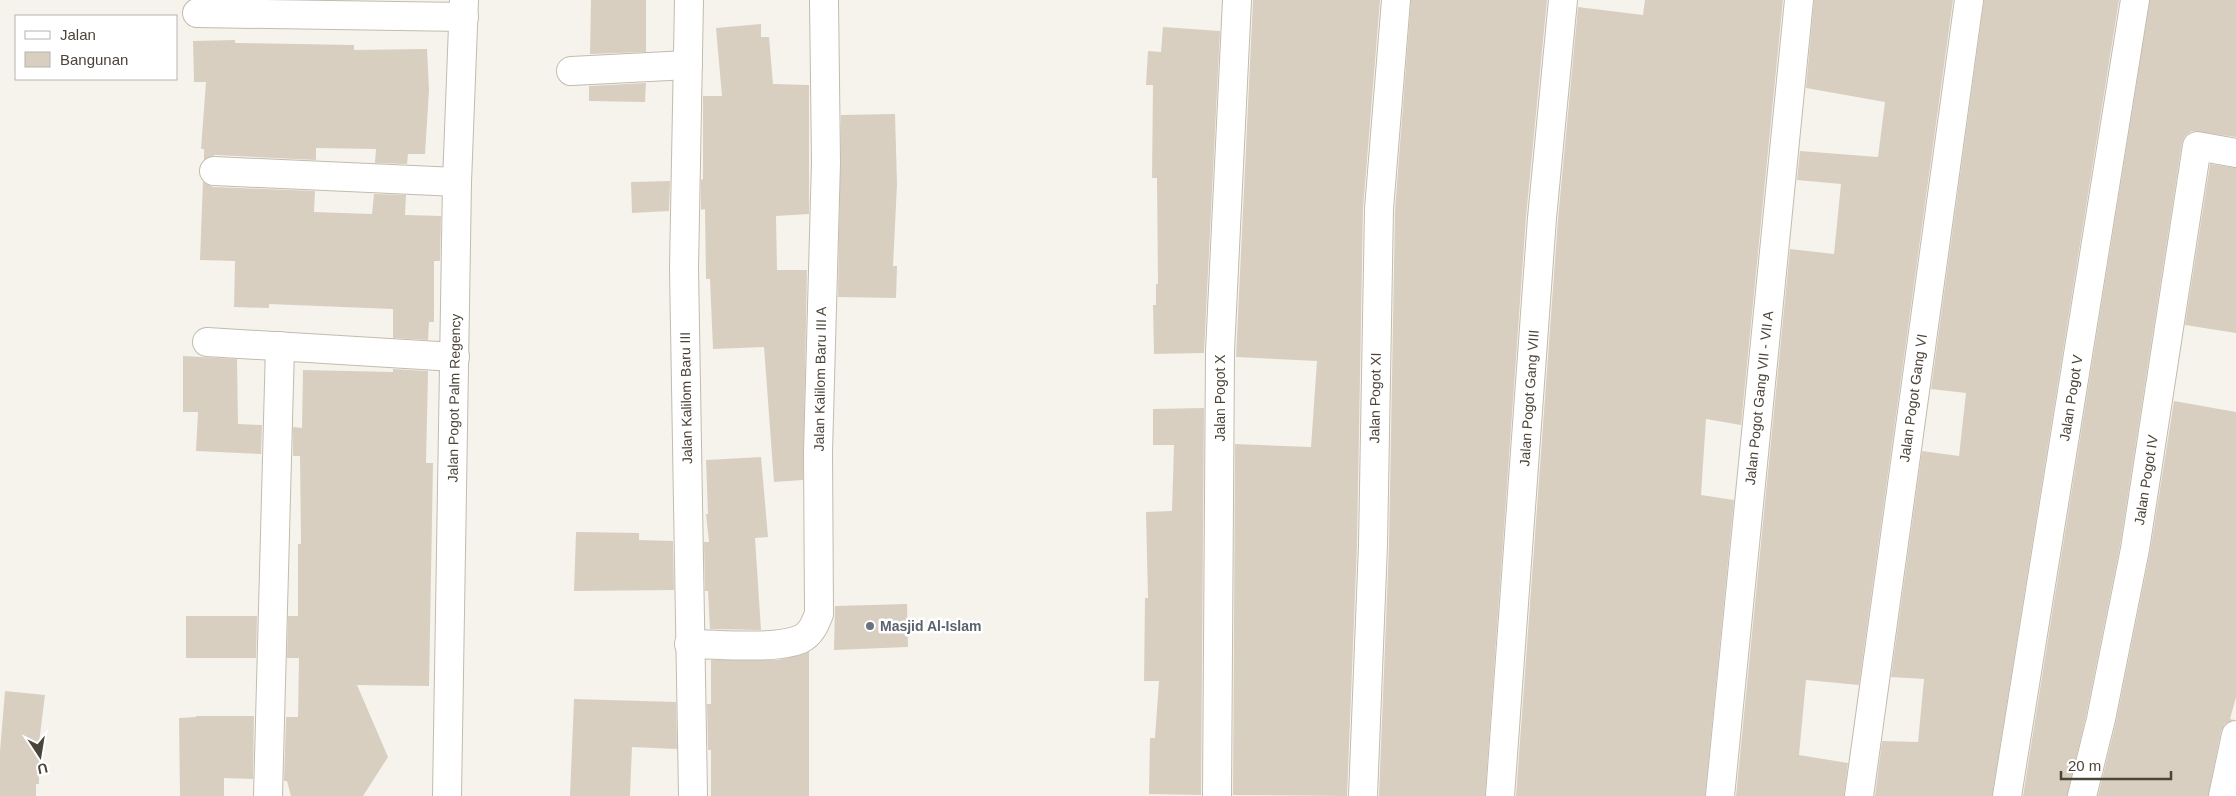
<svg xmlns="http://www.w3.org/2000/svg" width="2236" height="796" viewBox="0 0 2236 796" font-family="Helvetica,sans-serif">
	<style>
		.building { fill: #d8cfc1 }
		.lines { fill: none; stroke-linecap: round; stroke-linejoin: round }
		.minor-casing { stroke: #c2bbae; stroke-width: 30 }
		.minor { stroke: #fff; stroke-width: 28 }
		.worship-dot { fill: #6b7280; stroke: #fff; stroke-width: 2 }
		.labels { text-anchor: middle; stroke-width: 5; stroke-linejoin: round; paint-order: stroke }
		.street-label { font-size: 14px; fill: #4b4439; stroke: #fff }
		.worship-label { font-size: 14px; font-weight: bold; fill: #5b616d; stroke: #fff; text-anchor: start }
	</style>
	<rect width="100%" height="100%" fill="#f6f3ec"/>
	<g class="building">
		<path d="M 591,0 L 646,0 L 646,52 L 590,54 Z"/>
		<path d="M 1253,0 L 1380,0 L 1363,209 L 1357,545 L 1347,796 L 1233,795 L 1235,444 L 1311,447 L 1317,361 L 1236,357 Z"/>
		<path d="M 1411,0 L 1547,0 L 1526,217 L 1485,796 L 1379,796 L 1389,545 L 1395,210 Z"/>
		<path d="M 1645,0 L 1783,0 L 1741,425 L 1706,419 L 1701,495 L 1734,500 L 1705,796 L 1516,796 L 1558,219 L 1578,7 L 1643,15 Z"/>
		<path d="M 1814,0 L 1953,0 L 1859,685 L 1806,680 L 1799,755 L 1848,763 L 1844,796 L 1736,796 L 1790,249 L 1834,254 L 1841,184 L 1797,180 L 1800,151 L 1878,157 L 1885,102 L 1806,88 Z"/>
		<path d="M 1984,0 L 2119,0 L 1992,796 L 1875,796 L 1882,741 L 1918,742 L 1924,679 L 1891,677 L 1922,451 L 1959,456 L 1966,393 L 1931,389 Z"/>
		<path d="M 2150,0 L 2236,0 L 2236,137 L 2192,131 L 2185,136 L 2182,143 L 2120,546 L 2086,716 L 2067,796 L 2023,796 Z"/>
		<path d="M 761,24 L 761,37 L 769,37 L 773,84 L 809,85 L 809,214 L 776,216 L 777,270 L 807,270 L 803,480 L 774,482 L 764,347 L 713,349 L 710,279 L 706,279 L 705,209 L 701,210 L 701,180 L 703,179 L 703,96 L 722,96 L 716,28 Z"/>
		<path d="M 1163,27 L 1220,31 L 1204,353 L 1154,354 L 1153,305 L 1156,305 L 1156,284 L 1158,284 L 1157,178 L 1152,178 L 1153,85 L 1146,85 L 1148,51 L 1161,52 Z"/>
		<path d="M 235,40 L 235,43 L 354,45 L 354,50 L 427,49 L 429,90 L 425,154 L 408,154 L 407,164 L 375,163 L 376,149 L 316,148 L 316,160 L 215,155 L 204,160 L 204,149 L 201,149 L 206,82 L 194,82 L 193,41 Z"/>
		<path d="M 646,83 L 645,102 L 589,101 L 589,86 Z"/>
		<path d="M 895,114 L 897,184 L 893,266 L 897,266 L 896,298 L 838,297 L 841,115 Z"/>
		<path d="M 2210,164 L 2236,168 L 2236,333 L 2185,325 Z"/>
		<path d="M 203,181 L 213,187 L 315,191 L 314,212 L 372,214 L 374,194 L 406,195 L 405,215 L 441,216 L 440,261 L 434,261 L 434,322 L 429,322 L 428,340 L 393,338 L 393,309 L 269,304 L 269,308 L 234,307 L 235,261 L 200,260 Z"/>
		<path d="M 670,181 L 669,211 L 632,213 L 631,182 Z"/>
		<path d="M 183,356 L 237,359 L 238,424 L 262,425 L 261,454 L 196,451 L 198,412 L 183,412 Z"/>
		<path d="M 393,369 L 428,371 L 426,463 L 433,463 L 429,686 L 357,685 L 388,757 L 363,796 L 291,796 L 287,781 L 284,781 L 286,717 L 298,717 L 299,658 L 287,658 L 288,616 L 298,616 L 298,544 L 301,544 L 300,456 L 293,456 L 293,427 L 302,428 L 303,370 L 393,372 Z"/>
		<path d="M 2174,401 L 2236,412 L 2236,697 L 2230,719 L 2234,720 L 2225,724 L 2221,732 L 2208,796 L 2098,796 L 2116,722 L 2150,552 Z"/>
		<path d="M 1204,408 L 1201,795 L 1149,794 L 1150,738 L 1155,738 L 1159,681 L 1144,681 L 1145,598 L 1148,598 L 1146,512 L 1172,511 L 1174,445 L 1153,445 L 1153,409 Z"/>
		<path d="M 761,457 L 768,537 L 755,538 L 761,630 L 710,629 L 708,591 L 705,591 L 704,542 L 709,542 L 706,514 L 708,514 L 706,460 Z"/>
		<path d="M 576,532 L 639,533 L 639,540 L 673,541 L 674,590 L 574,591 Z"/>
		<path d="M 907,604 L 908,647 L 834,650 L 835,606 Z"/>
		<path d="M 186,616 L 257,616 L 256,658 L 186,658 Z"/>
		<path d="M 809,652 L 809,796 L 711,796 L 711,750 L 708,750 L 707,704 L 711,704 L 711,660 L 778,660 Z"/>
		<path d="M 5,691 L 45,695 L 39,743 L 39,784 L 36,784 L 36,796 L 0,796 L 0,751 Z"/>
		<path d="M 574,699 L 676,702 L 677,749 L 632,747 L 630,796 L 570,796 Z"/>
		<path d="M 196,716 L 254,716 L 253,779 L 224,778 L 224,796 L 180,796 L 179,718 L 196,717 Z"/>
	</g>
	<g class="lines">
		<g class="minor-casing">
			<g id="minor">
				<path d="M 689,0 L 684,268 L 693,796"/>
				<path d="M 197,13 L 464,17"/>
				<path d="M 571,71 L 688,65"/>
				<path d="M 214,171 L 457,182"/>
				<path d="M 207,342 L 455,357"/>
				<path d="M 689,644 C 719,644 775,650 801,639 C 811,634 815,624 819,614 L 818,452 L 826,162 L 824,0"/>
				<path d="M 268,796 L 280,346"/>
				<path d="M 447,796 L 457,182 L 464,0"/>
				<path d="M 1217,796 L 1220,351 L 1237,0"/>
				<path d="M 1363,796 L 1373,545 L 1379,209 L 1396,0"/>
				<path d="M 1500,796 L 1542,218 L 1563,0"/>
				<path d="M 1720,796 L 1799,0"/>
				<path d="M 1859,796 L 1969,0"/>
				<path d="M 2007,796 L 2135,0"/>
				<path d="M 2082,796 L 2101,719 L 2135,549 L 2197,146 L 2236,153"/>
				<path d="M 2223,796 L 2236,735"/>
			</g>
		</g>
		<use href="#minor" class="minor"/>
	</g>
	<circle class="worship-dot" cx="870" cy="626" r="5"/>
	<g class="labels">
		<g class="street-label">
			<text transform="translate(820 379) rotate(-89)" y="5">Jalan Kalilom Baru III A</text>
			<text transform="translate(454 398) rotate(-89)" y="5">Jalan Pogot Palm Regency</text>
			<text transform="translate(686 398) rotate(-91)" y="5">Jalan Kalilom Baru III</text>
			<text transform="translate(1220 398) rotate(-90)" y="5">Jalan Pogot X</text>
			<text transform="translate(1375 398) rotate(-89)" y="5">Jalan Pogot XI</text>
			<text transform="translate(1529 398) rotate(-86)" y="5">Jalan Pogot Gang VIII</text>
			<text transform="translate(1759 398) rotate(-84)" y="5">Jalan Pogot Gang VII - VII A</text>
			<text transform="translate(1913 398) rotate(-82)" y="5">Jalan Pogot Gang VI</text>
			<text transform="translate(2071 398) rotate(-81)" y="5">Jalan Pogot V</text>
			<text transform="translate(2146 480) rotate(-81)" y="5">Jalan Pogot IV</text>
		</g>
		<g class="worship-label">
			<text x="880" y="631">Masjid Al-Islam</text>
		</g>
	</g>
	<rect x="15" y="15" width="162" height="65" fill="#ffffff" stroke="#b7b4b0"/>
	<rect x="25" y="31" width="25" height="8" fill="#ffffff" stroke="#b7b4b0"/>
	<text x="60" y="40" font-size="15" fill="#4b4439">Jalan</text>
	<rect x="25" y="52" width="25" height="15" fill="#d8cfc1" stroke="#b7b4b0"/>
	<text x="60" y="65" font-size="15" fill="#4b4439">Bangunan</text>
	<g transform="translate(40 756) rotate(168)" stroke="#ffffff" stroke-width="4" paint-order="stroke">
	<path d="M0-4L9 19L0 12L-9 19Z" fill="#4b4439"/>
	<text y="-8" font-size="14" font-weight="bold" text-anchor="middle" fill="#4b4439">U</text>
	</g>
	<path d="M2061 771v8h110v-8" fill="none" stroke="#4b4439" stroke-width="2.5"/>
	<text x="2068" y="771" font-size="15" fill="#4b4439" stroke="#ffffff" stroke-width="4" paint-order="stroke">20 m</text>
</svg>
